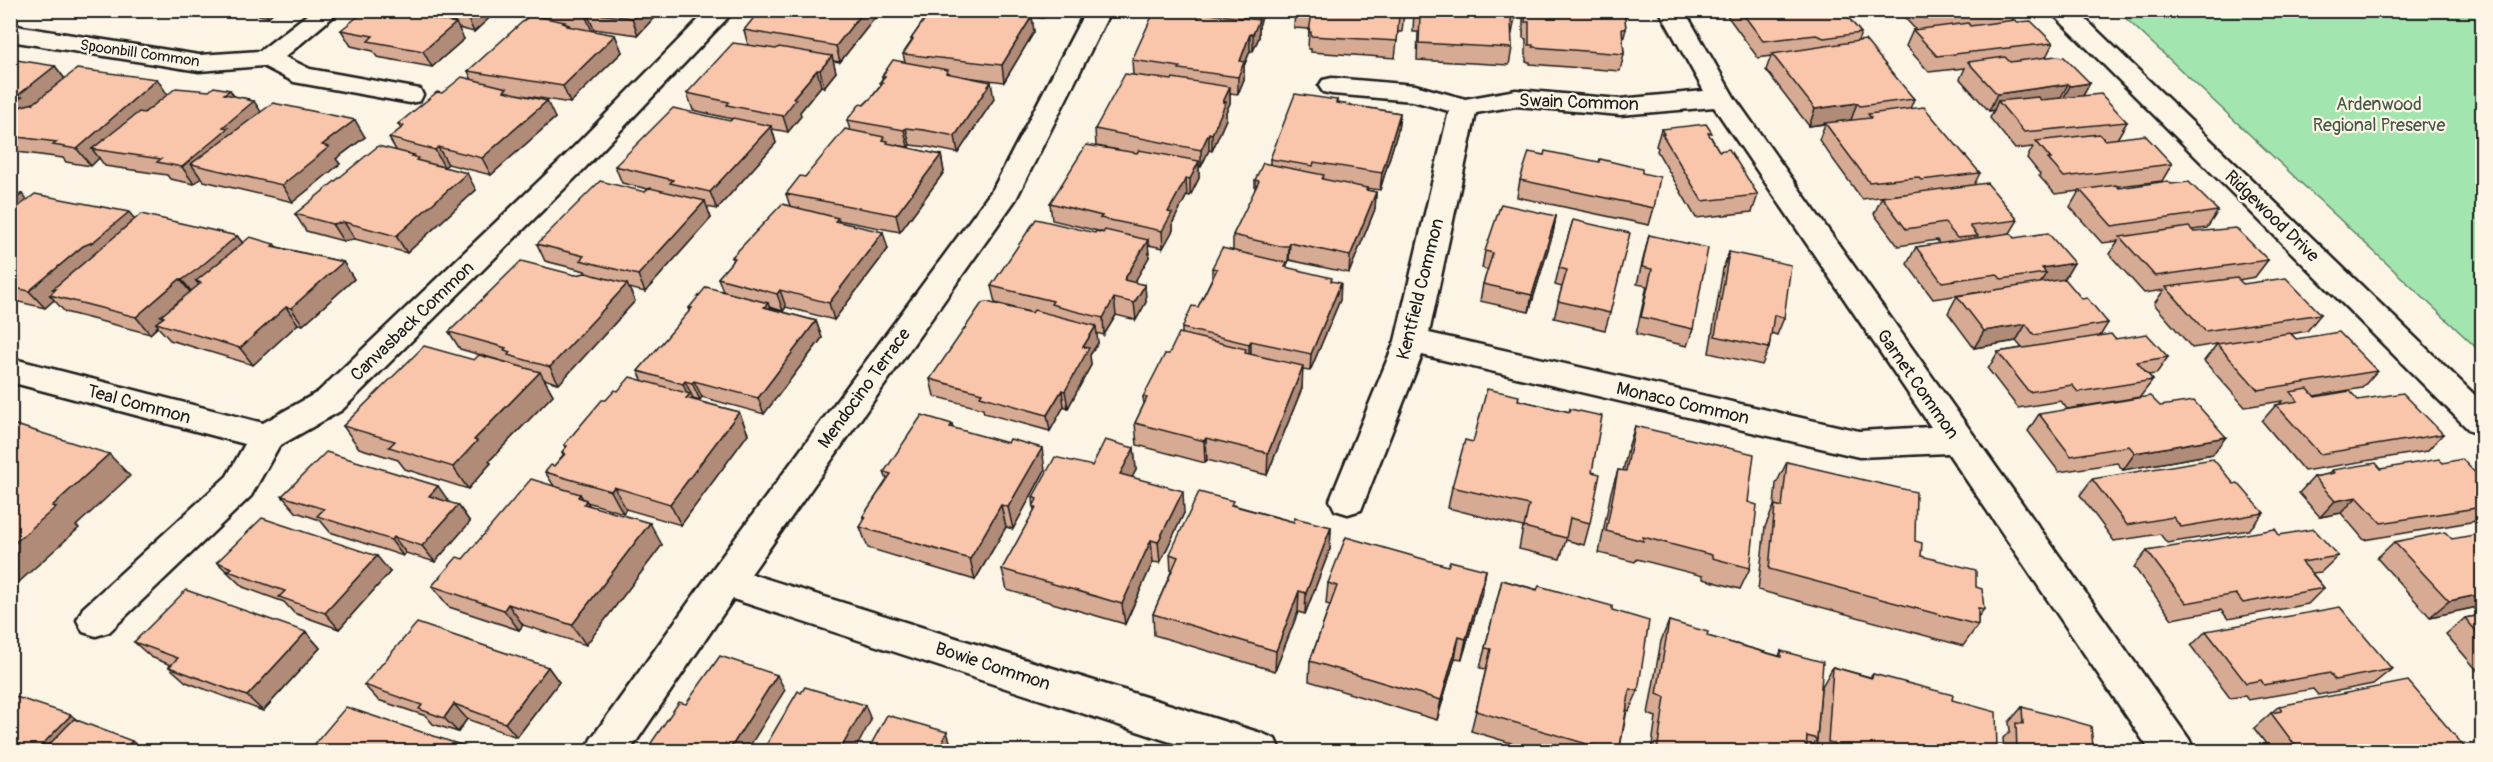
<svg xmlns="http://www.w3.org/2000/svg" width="2493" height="762" viewBox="0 0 2493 762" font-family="Pangolin,sans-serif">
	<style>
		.green { fill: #a3e5af; stroke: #608066; stroke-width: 1.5 }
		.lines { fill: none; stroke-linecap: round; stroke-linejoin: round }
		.minor-casing { stroke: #1c1c1c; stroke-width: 5 }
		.minor { fill: #fcf5e5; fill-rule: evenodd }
		.wall { fill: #d7aa93; stroke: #1c1c1c; stroke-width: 1.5 }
		.shaded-wall { fill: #af8b78; stroke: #1c1c1c; stroke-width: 1.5 }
		.building { fill: #fac6ab; stroke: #1c1c1c; stroke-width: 1.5 }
		.labels { text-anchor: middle; stroke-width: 4.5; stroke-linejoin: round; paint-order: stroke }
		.far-street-label { font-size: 15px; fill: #1c1c1c; stroke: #fcf5e5 }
		.street-label { font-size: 18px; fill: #1c1c1c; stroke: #fcf5e5 }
		.park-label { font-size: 18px; fill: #445848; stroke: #fcf5e5 }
	</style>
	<rect width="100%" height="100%" fill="#fcf5e5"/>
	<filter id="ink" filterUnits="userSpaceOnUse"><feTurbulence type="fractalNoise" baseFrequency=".0167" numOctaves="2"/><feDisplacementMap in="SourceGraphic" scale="12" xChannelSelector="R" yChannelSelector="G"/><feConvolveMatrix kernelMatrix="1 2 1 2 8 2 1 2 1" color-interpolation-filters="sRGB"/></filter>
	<g filter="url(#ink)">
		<path class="green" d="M 2118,11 L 2482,11 L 2482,353 Z"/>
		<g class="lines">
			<g class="minor-casing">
				<g id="minor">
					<path d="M 313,10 L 341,10 L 285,57 L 310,69 L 420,89 L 423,95 L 420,101 L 410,103 L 294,82 L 263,66 L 199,71 L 10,41 L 10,23 L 22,27 L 199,55 L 260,51 Z"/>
					<path d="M 708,10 L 735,10 L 582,171 L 342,410 L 279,446 L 251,496 L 109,632 L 96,636 L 83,632 L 77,620 L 83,608 L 227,476 L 245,444 L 10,382 L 10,358 L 263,423 L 318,392 L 562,159 Z"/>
					<path d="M 1086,10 L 1111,10 L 1016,199 L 751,574 L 1261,733 L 1275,739 L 1281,752 L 1201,752 L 733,599 L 629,752 L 585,752 L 591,739 L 712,570 L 993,189 Z"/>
					<path d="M 1659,10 L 1684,10 L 1734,97 L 2189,739 L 2195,752 L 2151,752 L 1948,453 L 1859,457 L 1422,355 L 1361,510 L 1348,514 L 1335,510 L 1330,500 L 1395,341 L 1449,111 L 1413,101 L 1332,94 L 1323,92 L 1319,86 L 1323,80 L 1332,78 L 1415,85 L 1465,99 L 1516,90 L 1620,99 L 1704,91 ZM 1516,106 L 1620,115 L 1714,107 L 1931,427 L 1859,431 L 1429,333 L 1476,113 Z"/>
					<path d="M 2049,10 L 2076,10 L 2482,402 L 2482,435 L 2470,431 Z"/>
				</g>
			</g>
			<use href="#minor" class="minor"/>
		</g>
		<g class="wall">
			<path d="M 205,10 L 228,10 L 224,14 Z"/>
			<path d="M 233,10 L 276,10 L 268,17 Z"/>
			<path d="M 389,10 L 498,10 L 474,32 L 458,28 L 464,39 L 432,67 L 377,57 L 373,51 L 351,46 L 341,30 Z"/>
			<path d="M 536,10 L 661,10 L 638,35 L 594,29 L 592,31 L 615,35 L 622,52 L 570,103 L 521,95 L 555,118 L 491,175 L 448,164 L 444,167 L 476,190 L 407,253 L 355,239 L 343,241 L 306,231 L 295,214 L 396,150 L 389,138 L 401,129 L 398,124 L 442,93 L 472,80 L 468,71 L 539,17 Z"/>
			<path d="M 881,10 L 840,62 L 833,61 L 836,72 L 824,87 L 821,86 L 800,112 L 801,116 L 788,132 L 772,129 L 776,143 L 717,209 L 707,207 L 711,218 L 645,292 L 629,288 L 635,301 L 559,384 L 544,379 L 553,395 L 489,461 L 491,463 L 468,489 L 405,469 L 398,460 L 359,448 L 343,426 L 474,360 L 512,364 L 460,349 L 449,332 L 575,275 L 586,273 L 585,271 L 545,261 L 537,244 L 645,192 L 648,189 L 622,183 L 615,166 L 730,121 L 732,119 L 693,110 L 687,93 L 748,45 L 744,30 Z"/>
			<path d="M 931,10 L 1046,10 L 1043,18 L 1032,17 L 1034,32 L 1004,82 L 966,77 L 994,99 L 958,153 L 928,147 L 910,145 L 908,147 L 889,144 L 941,155 L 944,172 L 900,232 L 838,220 L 839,222 L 888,249 L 834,320 L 786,307 L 783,311 L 769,307 L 770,309 L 816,321 L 822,338 L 764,414 L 702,397 L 700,400 L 693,398 L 692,398 L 693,400 L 739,412 L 748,434 L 681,525 L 626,509 L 623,513 L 587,502 L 589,505 L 662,545 L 586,645 L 523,625 L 519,630 L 449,607 L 432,586 L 463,559 L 554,486 L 545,472 L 554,466 L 563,455 L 562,452 L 566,447 L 564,445 L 606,400 L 618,391 L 643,381 L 638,371 L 690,311 L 689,308 L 723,291 L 718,278 L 733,261 L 732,257 L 790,206 L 786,194 L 805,177 L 850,130 L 847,120 L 872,97 L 881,85 L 880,82 L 882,79 L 882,76 L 905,62 L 903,54 L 912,41 L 911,39 Z"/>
			<path d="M 1161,10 L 1275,10 L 1274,15 L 1263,14 L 1259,26 L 1259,37 L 1253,51 L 1250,51 L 1244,66 L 1244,79 L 1238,94 L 1230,93 L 1230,103 L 1226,112 L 1226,119 L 1212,151 L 1209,150 L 1201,167 L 1199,166 L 1199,178 L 1190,196 L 1187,195 L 1173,222 L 1173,230 L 1163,248 L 1148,245 L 1149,257 L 1134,283 L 1145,285 L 1146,302 L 1136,320 L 1116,315 L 1104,335 L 1096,333 L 1098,343 L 1090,355 L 1091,365 L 1068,408 L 1064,406 L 1050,431 L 984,413 L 983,409 L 934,396 L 930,379 L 1033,313 L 995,303 L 991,286 L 1095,233 L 1102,232 L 1052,220 L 1050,203 L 1118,150 L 1096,146 L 1095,129 L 1133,75 L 1132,60 Z"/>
			<path d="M 1295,10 L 1404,10 L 1402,32 L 1398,32 L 1395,58 L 1311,52 L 1311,49 L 1308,49 L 1309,29 L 1294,28 Z"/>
			<path d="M 1414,10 L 1515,10 L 1515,18 L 1512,34 L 1511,34 L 1512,48 L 1509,65 L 1417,60 L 1418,32 L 1413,32 Z"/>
			<path d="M 1523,10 L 1624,10 L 1626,29 L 1623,40 L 1624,54 L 1620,71 L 1530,64 L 1530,62 L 1526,62 L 1526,39 L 1523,38 Z"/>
			<path d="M 1723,10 L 1842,10 L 1861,33 L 1858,41 L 1914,99 L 1910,109 L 1980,173 L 1974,185 L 2018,220 L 2010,233 L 2014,238 L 2064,279 L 2082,299 L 2108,323 L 2100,336 L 2115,339 L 2168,357 L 2156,374 L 2148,375 L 2153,380 L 2140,397 L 2067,409 L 2061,401 L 2018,408 L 1988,369 L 1998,352 L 2022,348 L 2016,341 L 1974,348 L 1948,313 L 1957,296 L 1988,291 L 1933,299 L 1907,264 L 1916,247 L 1939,244 L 1937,240 L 1898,246 L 1874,214 L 1882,197 L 1905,194 L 1862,199 L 1819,140 L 1825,124 L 1809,126 L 1766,70 L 1771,56 L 1758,58 Z"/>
			<path d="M 1898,10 L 2017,10 L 2012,21 L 2017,22 L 2053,43 L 2046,57 L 2090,83 L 2083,96 L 2127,122 L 2117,139 L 2172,164 L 2162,181 L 2118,186 L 2119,188 L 2171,184 L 2218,211 L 2207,228 L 2192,230 L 2194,232 L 2268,260 L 2255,277 L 2238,280 L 2243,284 L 2321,314 L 2307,331 L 2291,334 L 2296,339 L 2377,371 L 2362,388 L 2314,396 L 2315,397 L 2358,400 L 2443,434 L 2427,451 L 2304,471 L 2262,421 L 2276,405 L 2280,404 L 2282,401 L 2245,407 L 2204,361 L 2217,344 L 2192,348 L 2154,304 L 2164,290 L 2144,293 L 2109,254 L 2118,241 L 2102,243 L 2070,207 L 2079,191 L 2055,194 L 2039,176 L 2040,174 L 2027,158 L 2033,147 L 2015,149 L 1990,118 L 1994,110 L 1989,111 L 1960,79 L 1965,68 L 1929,72 L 1906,46 L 1913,30 L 1915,29 Z"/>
			<path d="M 55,66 L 65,79 L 157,79 L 167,94 L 234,96 L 248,99 L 261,112 L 365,137 L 336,159 L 340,164 L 293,202 L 204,181 L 201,178 L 194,184 L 170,179 L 167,175 L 105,166 L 99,158 L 91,166 L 66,162 L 63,158 L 10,151 L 10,136 Z"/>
			<path d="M 1337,100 L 1337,103 L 1400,113 L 1398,130 L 1380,190 L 1367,188 L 1367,190 L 1376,192 L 1375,209 L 1349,273 L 1289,260 L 1288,263 L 1287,263 L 1287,268 L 1331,281 L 1340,300 L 1310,371 L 1302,370 L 1302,388 L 1267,475 L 1207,460 L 1205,463 L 1137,445 L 1135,423 L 1144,404 L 1143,397 L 1182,334 L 1182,328 L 1198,307 L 1212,278 L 1212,268 L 1233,251 L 1233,235 L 1255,192 L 1255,180 L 1270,164 L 1270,159 Z"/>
			<path d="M 1661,129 L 1711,137 L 1719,151 L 1758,195 L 1752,212 L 1696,218 L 1657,151 L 1658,148 L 1656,146 Z"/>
			<path d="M 1642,173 L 1654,208 L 1649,225 L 1517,197 L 1520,180 Z"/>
			<path d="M 10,192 L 27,200 L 135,219 L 237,236 L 243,243 L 274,244 L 277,247 L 343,262 L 354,279 L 303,325 L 298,324 L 253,365 L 170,340 L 158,327 L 150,334 L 65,312 L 54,300 L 45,308 L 10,300 Z"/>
			<path d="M 1556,216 L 1553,233 L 1529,312 L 1480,301 L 1483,284 L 1488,270 L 1482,268 L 1485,251 Z"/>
			<path d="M 1573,220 L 1610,313 L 1605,330 L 1554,318 L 1562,287 L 1555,285 L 1559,268 Z"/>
			<path d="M 1649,235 L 1693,329 L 1687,346 L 1636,334 L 1647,286 L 1637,284 Z"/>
			<path d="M 1729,252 L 1784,318 L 1777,335 L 1771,333 L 1769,348 L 1762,365 L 1709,353 L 1723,269 Z"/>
			<path d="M 1518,400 L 1569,412 L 1570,409 L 1592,472 L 1590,523 L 1584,545 L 1566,540 L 1560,559 L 1519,549 L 1523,527 L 1448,508 L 1452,487 L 1473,442 Z"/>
			<path d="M 2160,406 L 2213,454 L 2123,470 L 2117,463 L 2059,472 L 2028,431 L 2039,414 Z"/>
			<path d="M 952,424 L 953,428 L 1045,470 L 1013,529 L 1006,527 L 975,580 L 868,548 L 860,527 L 865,520 L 863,516 L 887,480 L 884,472 Z"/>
			<path d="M 1635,426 L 1748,502 L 1750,568 L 1740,589 L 1703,579 L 1703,576 L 1637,559 L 1635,562 L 1599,553 L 1611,492 L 1618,470 L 1623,471 L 1628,448 Z"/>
			<path d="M 1134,448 L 1136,470 L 1132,477 L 1184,513 L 1160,563 L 1153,562 L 1125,624 L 1007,590 L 1002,569 L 1034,511 L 1033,497 L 1092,466 Z"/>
			<path d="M 1787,462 L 1915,541 L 1921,556 L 1976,587 L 1984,609 L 1978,617 L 1978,625 L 1963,646 L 1758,590 L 1765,527 L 1774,506 L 1776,484 Z"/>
			<path d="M 2443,463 L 2482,480 L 2482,520 L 2364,540 L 2341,513 L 2320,517 L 2299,493 L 2314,477 L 2329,474 L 2332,470 L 2381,469 Z"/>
			<path d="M 2092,479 L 2234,484 L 2264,513 L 2249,530 L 2167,543 L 2160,534 L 2114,541 L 2080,495 Z"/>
			<path d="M 282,496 L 449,503 L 458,505 L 470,522 L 435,562 L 406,553 L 403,556 L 330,532 L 320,520 L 296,512 Z"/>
			<path d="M 1233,505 L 1294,522 L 1331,527 L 1330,549 L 1305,614 L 1298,612 L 1275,671 L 1154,635 L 1153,614 L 1171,572 L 1170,554 Z"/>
			<path d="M 2279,535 L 2338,556 L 2321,572 L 2312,573 L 2324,588 L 2308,604 L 2228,619 L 2221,610 L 2172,619 L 2134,567 L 2147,551 Z"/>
			<path d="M 2394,542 L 2482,606 L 2430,617 L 2377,558 Z"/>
			<path d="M 217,562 L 390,572 L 339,629 L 294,613 L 284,602 L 243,587 Z"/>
			<path d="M 1448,566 L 1486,570 L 1482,592 L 1462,659 L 1455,658 L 1437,720 L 1309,681 L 1310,661 L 1330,605 L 1326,604 L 1328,583 Z"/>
			<path d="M 1502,580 L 1612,610 L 1638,691 L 1629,711 L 1627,710 L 1619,752 L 1541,752 L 1471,731 L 1486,669 L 1480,668 Z"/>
			<path d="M 2482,615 L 2482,676 L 2446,634 L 2465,618 Z"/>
			<path d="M 1669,621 L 1707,636 L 1779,656 L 1781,651 L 1817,739 L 1809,752 L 1651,752 L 1656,717 L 1648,714 L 1661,641 Z"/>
			<path d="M 2206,631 L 2392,669 L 2373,684 L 2318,695 L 2313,689 L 2248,700 L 2245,696 L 2230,698 L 2191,646 Z"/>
			<path d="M 306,632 L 320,648 L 263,711 L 186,682 L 169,667 L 171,665 L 151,657 L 134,642 Z"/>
			<path d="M 548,667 L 559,682 L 517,737 L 467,719 L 458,732 L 433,724 L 426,716 L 378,700 L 364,685 Z"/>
			<path d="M 1833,667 L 1870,677 L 1873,674 L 1952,700 L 1997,752 L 1816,752 L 1821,688 Z"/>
			<path d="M 2279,706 L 2468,751 L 2272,752 L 2254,728 Z"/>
			<path d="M 2022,707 L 2093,746 L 2099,752 L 2004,752 L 2003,738 L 2010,731 L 2009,722 Z"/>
		</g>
		<g class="shaded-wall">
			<path d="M 264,10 L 276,10 L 268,17 Z"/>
			<path d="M 471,10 L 498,10 L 474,32 L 466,15 Z"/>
			<path d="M 639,10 L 661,10 L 638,35 L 632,18 Z"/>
			<path d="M 864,10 L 881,10 L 840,62 L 836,46 Z"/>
			<path d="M 1042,10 L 1046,10 L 1043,18 Z"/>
			<path d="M 1263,10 L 1263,14 L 1259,26 L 1259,37 L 1253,51 L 1253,34 L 1258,21 L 1258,11 Z"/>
			<path d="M 587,13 L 594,29 L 592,31 L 585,15 Z"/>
			<path d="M 1032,16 L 1034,32 L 1004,82 L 1002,65 Z"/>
			<path d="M 456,23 L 464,39 L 432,67 L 423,51 Z"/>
			<path d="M 1250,34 L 1250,51 L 1244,66 L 1244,79 L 1238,94 L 1238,77 L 1240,61 Z"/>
			<path d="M 615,35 L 622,52 L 570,103 L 563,86 Z"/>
			<path d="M 832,56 L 836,72 L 824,87 L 820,70 Z"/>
			<path d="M 55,66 L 68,83 L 10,132 L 10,105 L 17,96 Z"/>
			<path d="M 817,70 L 821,86 L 800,112 L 801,116 L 788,132 L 783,116 L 793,98 Z"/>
			<path d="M 157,79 L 168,96 L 92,149 L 99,158 L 91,166 L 77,149 Z"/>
			<path d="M 991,82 L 994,99 L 958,153 L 955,136 Z"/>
			<path d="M 2090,83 L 2081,99 L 2061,103 L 2070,86 Z"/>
			<path d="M 2068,84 L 2059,101 L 1998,101 L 1994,110 L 1989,111 L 1997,94 Z"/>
			<path d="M 1230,87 L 1230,103 L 1226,112 L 1226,119 L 1212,151 L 1212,134 L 1223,102 Z"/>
			<path d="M 230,90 L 241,107 L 224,94 Z"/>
			<path d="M 248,99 L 251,103 L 254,101 L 265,118 L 191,164 L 201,178 L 194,184 L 182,167 L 223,127 Z"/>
			<path d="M 547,101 L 555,118 L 491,175 L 482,158 Z"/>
			<path d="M 1857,103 L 1851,120 L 1809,126 L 1815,109 Z"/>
			<path d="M 1400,113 L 1398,130 L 1380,190 L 1382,173 Z"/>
			<path d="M 355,120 L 365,137 L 336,159 L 340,164 L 293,202 L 282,185 L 322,145 Z"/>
			<path d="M 771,126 L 776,143 L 717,209 L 710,192 Z"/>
			<path d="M 906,128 L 910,145 L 908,147 L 904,130 Z"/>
			<path d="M 1209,133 L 1209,150 L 1201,167 L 1201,150 Z"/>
			<path d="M 438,147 L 448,164 L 444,167 L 435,150 Z"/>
			<path d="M 941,155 L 944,172 L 900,232 L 896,215 Z"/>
			<path d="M 1199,161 L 1199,178 L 1190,196 L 1190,179 Z"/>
			<path d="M 467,173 L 476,190 L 407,253 L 396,236 Z"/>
			<path d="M 1186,178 L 1187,195 L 1173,222 L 1173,230 L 1163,248 L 1162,231 L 1168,212 Z"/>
			<path d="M 1376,192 L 1375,209 L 1349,273 L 1350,256 Z"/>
			<path d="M 22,194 L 36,211 L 10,232 L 10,203 Z"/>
			<path d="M 705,201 L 711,218 L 645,292 L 638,275 Z"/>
			<path d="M 129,212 L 143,229 L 56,289 L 53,289 L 59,296 L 50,295 L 54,300 L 45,308 L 29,291 L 83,246 Z"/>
			<path d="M 1556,216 L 1553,233 L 1529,312 L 1532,295 Z"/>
			<path d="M 344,222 L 355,239 L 343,241 L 332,224 Z"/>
			<path d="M 883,232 L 888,249 L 834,320 L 829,303 Z"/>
			<path d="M 237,236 L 250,252 L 201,283 L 196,281 L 203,291 L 196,297 L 182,280 Z"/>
			<path d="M 1148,240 L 1149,257 L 1126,297 L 1124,280 Z"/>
			<path d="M 1290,243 L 1289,260 L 1288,263 L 1289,246 Z"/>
			<path d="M 343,262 L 354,279 L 303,325 L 291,308 Z"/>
			<path d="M 2074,263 L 2064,280 L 2040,284 L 2046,273 L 2042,268 Z"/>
			<path d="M 180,279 L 193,296 L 164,317 L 161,316 L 165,321 L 156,323 L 158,326 L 150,334 L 136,317 Z"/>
			<path d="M 1341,283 L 1340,300 L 1310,371 L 1311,354 Z"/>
			<path d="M 627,284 L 635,301 L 559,384 L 550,367 Z"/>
			<path d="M 1145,285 L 1146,302 L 1136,320 L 1134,303 Z"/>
			<path d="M 780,290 L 786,307 L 783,311 L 777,294 Z"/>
			<path d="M 1114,298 L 1116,315 L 1104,335 L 1103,318 Z"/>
			<path d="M 768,303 L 774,320 L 764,307 Z"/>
			<path d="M 286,307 L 298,324 L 253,365 L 240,348 Z"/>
			<path d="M 816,321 L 822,338 L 764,414 L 758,398 Z"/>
			<path d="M 2026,324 L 2016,341 L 1974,348 L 1984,331 Z"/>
			<path d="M 1096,326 L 1098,343 L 1090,355 L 1091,365 L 1068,408 L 1065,391 L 1083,347 Z"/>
			<path d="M 1251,341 L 1251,358 L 1249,361 L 1249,344 Z"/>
			<path d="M 1303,366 L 1302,388 L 1267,475 L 1268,453 Z"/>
			<path d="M 540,372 L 553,395 L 489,461 L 491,463 L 468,489 L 453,467 L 474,440 Z"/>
			<path d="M 685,381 L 693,398 L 692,398 L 700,416 L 686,398 L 688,396 L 683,384 Z"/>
			<path d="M 694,381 L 702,397 L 700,400 L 692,383 Z"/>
			<path d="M 1062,390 L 1064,406 L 1050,431 L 1047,415 Z"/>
			<path d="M 739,412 L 748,434 L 681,525 L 670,504 Z"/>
			<path d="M 2226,437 L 2213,454 L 2123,470 L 2135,453 Z"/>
			<path d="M 1206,438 L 1207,460 L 1205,463 L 1204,441 Z"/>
			<path d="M 1042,448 L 1045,470 L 1013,529 L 1008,507 Z"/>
			<path d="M 1134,448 L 1136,470 L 1122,496 L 1120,474 Z"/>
			<path d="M 109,454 L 130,476 L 76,526 L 79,528 L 10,590 L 10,547 L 52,506 Z"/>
			<path d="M 438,486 L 450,503 L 429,496 Z"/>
			<path d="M 614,487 L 626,509 L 623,513 L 611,491 Z"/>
			<path d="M 1183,491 L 1184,513 L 1160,563 L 1158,542 Z"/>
			<path d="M 580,494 L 585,502 L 586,500 L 599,522 L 578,497 Z"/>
			<path d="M 2357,497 L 2341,513 L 2320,517 L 2335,501 Z"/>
			<path d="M 458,505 L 470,522 L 435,562 L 422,546 Z"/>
			<path d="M 1001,505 L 1006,527 L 975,580 L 970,559 Z"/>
			<path d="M 650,523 L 662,545 L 586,645 L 572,625 Z"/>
			<path d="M 1331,527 L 1330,549 L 1305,614 L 1306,593 Z"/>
			<path d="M 394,537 L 406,553 L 403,556 L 391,540 Z"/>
			<path d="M 1151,540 L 1153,562 L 1125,624 L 1122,604 Z"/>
			<path d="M 377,556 L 390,572 L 339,629 L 325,613 Z"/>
			<path d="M 1486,570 L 1482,592 L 1462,659 L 1466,639 Z"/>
			<path d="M 1299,591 L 1298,612 L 1275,671 L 1276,651 Z"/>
			<path d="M 2482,594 L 2482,606 L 2430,617 L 2449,601 Z"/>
			<path d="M 508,604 L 523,625 L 519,630 L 504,610 Z"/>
			<path d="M 306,632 L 320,648 L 263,711 L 247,696 Z"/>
			<path d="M 1459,637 L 1455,658 L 1437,720 L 1441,700 Z"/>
			<path d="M 548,667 L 559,682 L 517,737 L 505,723 Z"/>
			<path d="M 777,675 L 785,690 L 746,752 L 728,752 Z"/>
			<path d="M 454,704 L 467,719 L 458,732 L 444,718 Z"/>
			<path d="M 865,705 L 871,720 L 854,752 L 839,752 Z"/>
			<path d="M 71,715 L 90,730 L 70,752 L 35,752 Z"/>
			<path d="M 947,732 L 952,747 L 950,752 L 938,752 Z"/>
			<path d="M 132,741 L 145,752 L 122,752 Z"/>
		</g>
		<g class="building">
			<path d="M 366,10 L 387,10 L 456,23 L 423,51 L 368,41 L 373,36 L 341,30 Z"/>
			<path d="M 444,10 L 471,10 L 466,15 Z"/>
			<path d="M 559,10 L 639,10 L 632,18 L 587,13 L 585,15 Z"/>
			<path d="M 760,10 L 864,10 L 836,46 L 744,30 Z"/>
			<path d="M 931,10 L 1003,10 L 1032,16 L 1002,65 L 903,54 L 913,39 L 911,39 Z"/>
			<path d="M 1295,10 L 1404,10 L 1403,16 L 1399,15 L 1397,41 L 1311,36 L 1311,32 L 1309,32 L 1312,13 L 1295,12 Z"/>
			<path d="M 1415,10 L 1515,10 L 1515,18 L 1511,17 L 1512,48 L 1419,43 L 1420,16 L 1415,15 Z"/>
			<path d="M 1526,10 L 1624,10 L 1626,29 L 1622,29 L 1624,54 L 1533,47 L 1533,45 L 1529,45 L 1529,22 L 1525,22 Z"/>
			<path d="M 1740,10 L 1842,10 L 1861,33 L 1824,38 L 1816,35 L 1763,41 Z"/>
			<path d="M 1919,10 L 1988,10 L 1926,18 Z"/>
			<path d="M 1163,11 L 1202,16 L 1202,13 L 1259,20 L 1253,34 L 1250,34 L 1240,61 L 1244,62 L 1238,77 L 1179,69 L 1180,67 L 1132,60 L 1154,12 Z"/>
			<path d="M 530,15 L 565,22 L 563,23 L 569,25 L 567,26 L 615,35 L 563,86 L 468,71 Z"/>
			<path d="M 2015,20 L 2017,22 L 2031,21 L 2053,43 L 1937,56 L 1913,30 L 1968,23 L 1970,26 Z"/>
			<path d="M 1865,40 L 1914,99 L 1860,106 L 1857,103 L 1815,109 L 1772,54 Z"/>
			<path d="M 733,43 L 776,49 L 779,47 L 832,56 L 820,70 L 817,70 L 793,98 L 796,99 L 783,116 L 727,105 L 729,102 L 687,93 Z"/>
			<path d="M 2056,56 L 2064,57 L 2090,83 L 2070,86 L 2068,84 L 1997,94 L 1968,62 L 2005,57 L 2010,62 Z"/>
			<path d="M 10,59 L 55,66 L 17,96 L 22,97 L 10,105 Z"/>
			<path d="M 893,60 L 948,70 L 946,73 L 991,82 L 955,136 L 924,130 L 906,128 L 904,130 L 847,120 L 860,104 L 864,105 L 872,97 L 883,83 L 880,82 L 885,76 L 882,76 Z"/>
			<path d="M 77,69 L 157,79 L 77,149 L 53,145 L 57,142 L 10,136 L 10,116 L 22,106 L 34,103 Z"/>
			<path d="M 1125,74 L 1172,80 L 1173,78 L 1230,87 L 1223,102 L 1226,102 L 1212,134 L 1209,133 L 1201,150 L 1095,129 Z"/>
			<path d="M 462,77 L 507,88 L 504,91 L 547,101 L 482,158 L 438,147 L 435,150 L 389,138 L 404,126 L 398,124 L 437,92 L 442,93 Z"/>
			<path d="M 214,87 L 230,90 L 224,94 L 248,99 L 247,100 L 254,101 L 223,127 L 228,128 L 182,167 L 157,162 L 161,159 L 92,149 L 139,112 L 144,113 L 176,88 L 209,91 Z"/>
			<path d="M 1295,94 L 1337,100 L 1336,103 L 1400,113 L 1382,173 L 1314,162 L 1313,166 L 1270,159 Z"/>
			<path d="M 2101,94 L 2127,122 L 2024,132 L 1998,101 L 2038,97 L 2041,100 Z"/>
			<path d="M 273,103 L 355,120 L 322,145 L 329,147 L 282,185 L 191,164 Z"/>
			<path d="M 1924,107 L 1980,173 L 1921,180 L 1918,177 L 1869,182 L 1825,123 L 1871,118 L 1868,114 Z"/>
			<path d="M 673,108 L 730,121 L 733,118 L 771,126 L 710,192 L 670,183 L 673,180 L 615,166 Z"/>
			<path d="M 1706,124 L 1712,133 L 1708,133 L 1719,151 L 1729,149 L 1758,195 L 1702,201 L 1662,134 L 1664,134 L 1661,129 Z"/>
			<path d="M 845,129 L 884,137 L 882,140 L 888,141 L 887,143 L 941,155 L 896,215 L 786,194 L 800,176 L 805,177 Z"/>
			<path d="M 2099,134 L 2105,140 L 2145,135 L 2172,164 L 2064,177 L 2048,159 L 2051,159 L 2036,141 Z"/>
			<path d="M 1086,145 L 1137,153 L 1139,150 L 1199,161 L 1190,179 L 1186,178 L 1168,212 L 1172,213 L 1162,231 L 1100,218 L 1102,216 L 1050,203 Z"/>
			<path d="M 378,146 L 414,155 L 412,156 L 418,158 L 416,160 L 467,173 L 396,236 L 344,222 L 332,224 L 295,214 Z"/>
			<path d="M 1545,151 L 1599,162 L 1600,159 L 1642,169 L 1642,173 L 1660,177 L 1654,208 L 1520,180 L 1529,152 L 1544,155 Z"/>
			<path d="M 1263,163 L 1324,175 L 1322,179 L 1367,188 L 1366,190 L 1376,192 L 1350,256 L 1290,243 L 1289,246 L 1280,246 L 1233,235 L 1259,181 L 1255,180 Z"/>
			<path d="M 600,181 L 645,192 L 650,188 L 705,201 L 638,275 L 580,260 L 584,256 L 537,244 Z"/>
			<path d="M 2168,181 L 2171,184 L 2189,182 L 2218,211 L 2112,226 L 2080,190 L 2116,185 L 2119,188 Z"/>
			<path d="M 1987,183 L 2018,220 L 1970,226 L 1978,236 L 1957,238 L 1945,223 L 1906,229 L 1882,197 Z"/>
			<path d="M 10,192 L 22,194 L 10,203 Z"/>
			<path d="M 35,194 L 129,212 L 93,242 L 83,246 L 29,291 L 10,287 L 10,213 Z"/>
			<path d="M 782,204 L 838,218 L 835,221 L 883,232 L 829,303 L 780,290 L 777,294 L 718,278 L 735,258 L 732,257 Z"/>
			<path d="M 1501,204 L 1556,216 L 1532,295 L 1483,284 L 1493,253 L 1485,251 Z"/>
			<path d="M 141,214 L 237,236 L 199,268 L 182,280 L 180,279 L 136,317 L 50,295 L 56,289 L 53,289 Z"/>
			<path d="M 1036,219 L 1095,233 L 1096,231 L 1103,233 L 1105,230 L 1148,240 L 1124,280 L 1145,285 L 1134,303 L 1114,298 L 1103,318 L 1058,307 L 1058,306 L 1051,304 L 1053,301 L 991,286 Z"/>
			<path d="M 1573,220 L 1630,233 L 1610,313 L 1558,301 L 1567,270 L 1559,268 Z"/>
			<path d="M 2189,227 L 2194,232 L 2236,228 L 2268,260 L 2155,276 L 2120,237 Z"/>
			<path d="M 2010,233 L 2014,238 L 2048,233 L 2074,263 L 2042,268 L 2046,273 L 2001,279 L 1997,274 L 1942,282 L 1916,247 Z"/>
			<path d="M 1649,235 L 1708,248 L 1693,329 L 1641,317 L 1652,269 L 1642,267 Z"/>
			<path d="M 250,237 L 274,244 L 272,246 L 343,262 L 291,308 L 286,307 L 240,348 L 156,323 L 164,317 L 161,316 L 201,283 L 196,281 Z"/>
			<path d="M 1222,248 L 1287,263 L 1285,267 L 1332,278 L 1331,281 L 1341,283 L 1311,354 L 1251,341 L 1249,344 L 1182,328 L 1192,306 L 1198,307 L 1217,269 L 1212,268 Z"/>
			<path d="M 1729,252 L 1791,265 L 1784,318 L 1774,315 L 1769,348 L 1715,336 Z"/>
			<path d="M 521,261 L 575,275 L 586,273 L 627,284 L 550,367 L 508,355 L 510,352 L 504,350 L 506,348 L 449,332 Z"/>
			<path d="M 2237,278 L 2243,284 L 2286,278 L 2321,314 L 2205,331 L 2166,287 Z"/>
			<path d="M 2065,279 L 2082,299 L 2087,298 L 2108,323 L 2034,335 L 2026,324 L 1984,331 L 1957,296 Z"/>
			<path d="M 706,287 L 768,303 L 764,307 L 816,321 L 758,398 L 694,381 L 692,383 L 685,381 L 683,384 L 638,371 L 692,308 L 689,308 Z"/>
			<path d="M 987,302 L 1032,313 L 1034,310 L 1096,326 L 1083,347 L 1089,348 L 1065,391 L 1062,390 L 1047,415 L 980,396 L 982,393 L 930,379 L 982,303 Z"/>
			<path d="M 2339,332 L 2377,371 L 2258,390 L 2217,344 L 2290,333 L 2296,339 Z"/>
			<path d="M 1179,333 L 1246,349 L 1245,353 L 1303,366 L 1268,453 L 1206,438 L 1204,441 L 1135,423 L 1147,398 L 1143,397 L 1165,354 L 1169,354 Z"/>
			<path d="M 2111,334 L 2115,339 L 2147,334 L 2168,357 L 2137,362 L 2153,380 L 2078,392 L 2072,385 L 2029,392 L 1998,352 Z"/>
			<path d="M 424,346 L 474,360 L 479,355 L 540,372 L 474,440 L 477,441 L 453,467 L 389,447 L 395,441 L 343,426 Z"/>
			<path d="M 630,377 L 690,394 L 686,398 L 739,412 L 670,504 L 614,487 L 611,491 L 545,472 L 551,465 L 554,466 L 565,454 L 562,452 L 567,446 L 564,445 L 602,400 L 606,400 L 615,390 L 618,391 Z"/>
			<path d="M 1487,389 L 1519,396 L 1518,400 L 1570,412 L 1570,409 L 1602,416 L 1592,472 L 1600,474 L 1590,523 L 1570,518 L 1566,538 L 1524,527 L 1529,505 L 1452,487 L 1465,440 L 1473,442 Z"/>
			<path d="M 2308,389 L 2315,397 L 2350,391 L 2358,400 L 2403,393 L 2443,434 L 2320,454 L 2276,405 L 2298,401 L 2290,392 Z"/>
			<path d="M 2150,396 L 2160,406 L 2194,401 L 2226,437 L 2135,453 L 2129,446 L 2071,456 L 2039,414 Z"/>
			<path d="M 922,415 L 952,424 L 950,427 L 1008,443 L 1010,439 L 1042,448 L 1008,507 L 1001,505 L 970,559 L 860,527 L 866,517 L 863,516 L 891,474 L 884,472 Z"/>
			<path d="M 16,425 L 109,454 L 52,506 L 56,507 L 10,547 L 10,430 Z"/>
			<path d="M 1635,426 L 1754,454 L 1748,502 L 1757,505 L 1750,568 L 1712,558 L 1712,555 L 1643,537 L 1643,541 L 1606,531 L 1618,470 L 1626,471 Z"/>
			<path d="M 1105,440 L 1134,448 L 1120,474 L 1183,491 L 1158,542 L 1151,540 L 1122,604 L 1002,569 L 1036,507 L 1033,507 L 1037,499 L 1033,497 L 1055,457 L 1092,466 Z"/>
			<path d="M 326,452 L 438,486 L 429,496 L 458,505 L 422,546 L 394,537 L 391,540 L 317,516 L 324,509 L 282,496 Z"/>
			<path d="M 2213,459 L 2234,484 L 2238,483 L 2264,513 L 2181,527 L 2173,517 L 2127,525 L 2092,479 Z"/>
			<path d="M 2439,459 L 2443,463 L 2462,459 L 2482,480 L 2482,507 L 2381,523 L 2357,497 L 2335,501 L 2314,477 L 2334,473 L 2332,470 L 2376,463 L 2381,469 Z"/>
			<path d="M 1787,462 L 1916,492 L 1915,541 L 1922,543 L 1921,556 L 1976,570 L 1976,587 L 1982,589 L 1984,609 L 1978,608 L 1978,625 L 1769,569 L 1775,505 L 1782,507 Z"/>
			<path d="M 531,479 L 580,494 L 578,497 L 586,500 L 584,504 L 650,523 L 572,625 L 508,604 L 504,610 L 432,586 L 457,557 L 463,559 Z"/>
			<path d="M 1199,492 L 1233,501 L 1231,505 L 1294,522 L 1295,518 L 1331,527 L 1306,593 L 1299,591 L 1276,651 L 1153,614 L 1178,557 L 1170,554 Z"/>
			<path d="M 262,518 L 377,556 L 325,613 L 279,597 L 285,591 L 228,571 L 232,568 L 217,562 Z"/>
			<path d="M 2275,529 L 2279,535 L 2314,529 L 2338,556 L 2302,562 L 2324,588 L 2243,603 L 2236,594 L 2186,603 L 2147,551 Z"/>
			<path d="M 2445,532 L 2452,539 L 2479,534 L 2481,537 L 2482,537 L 2482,594 L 2449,601 L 2394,542 Z"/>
			<path d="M 1346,537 L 1448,566 L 1450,561 L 1486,570 L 1466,639 L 1459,637 L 1441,700 L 1310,661 L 1337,586 L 1328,583 Z"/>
			<path d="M 1502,580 L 1537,590 L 1539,586 L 1612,606 L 1612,610 L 1649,621 L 1638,691 L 1630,689 L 1619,752 L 1614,752 L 1476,711 L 1491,649 L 1485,648 Z"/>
			<path d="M 186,590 L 306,632 L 247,696 L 169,667 L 178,658 L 134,642 Z"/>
			<path d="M 2340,607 L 2392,669 L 2335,680 L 2330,673 L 2264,685 L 2261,680 L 2246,683 L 2206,631 Z"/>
			<path d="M 2482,615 L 2482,638 L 2465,618 Z"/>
			<path d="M 1669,621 L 1708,632 L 1707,636 L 1781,657 L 1781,651 L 1823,662 L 1817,739 L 1807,736 L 1806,752 L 1657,752 L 1665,697 L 1657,694 Z"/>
			<path d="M 417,623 L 548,667 L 505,723 L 454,704 L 444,718 L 419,709 L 422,705 L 364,685 Z"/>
			<path d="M 720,656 L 777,675 L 728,752 L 645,752 L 679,702 L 686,704 Z"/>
			<path d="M 1833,667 L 1872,678 L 1873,674 L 1953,695 L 1952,700 L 1996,712 L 1997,752 L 1833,752 L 1834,743 L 1828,742 Z"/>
			<path d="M 2408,681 L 2468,751 L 2300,752 L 2271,713 L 2282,711 L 2279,706 Z"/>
			<path d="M 805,687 L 865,705 L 839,752 L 762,752 L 798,691 L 801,693 Z"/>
			<path d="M 10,695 L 71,715 L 35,752 L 10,752 Z"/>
			<path d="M 346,707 L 479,751 L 308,752 Z"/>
			<path d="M 2022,707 L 2091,726 L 2093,746 L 2098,747 L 2099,752 L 2017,752 L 2016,723 L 2023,724 Z"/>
			<path d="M 887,715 L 947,732 L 938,752 L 867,752 Z"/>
			<path d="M 74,719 L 132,741 L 122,752 L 42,752 Z"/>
			<path d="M 980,742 L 1010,752 L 976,752 Z"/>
		</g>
	</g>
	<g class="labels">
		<g class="far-street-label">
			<text transform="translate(140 53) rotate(8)" y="5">Spoonbill Common</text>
		</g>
		<g class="street-label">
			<text transform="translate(1579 102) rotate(2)" y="6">Swain Common</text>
			<text transform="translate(2272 216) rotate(44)" y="6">Ridgewood Drive</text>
			<text transform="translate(1420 289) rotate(-76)" y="6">Kentfield Common</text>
			<text transform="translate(412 321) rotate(-44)" y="6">Canvasback Common</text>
			<text transform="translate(1918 384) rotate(55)" y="6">Garnet Common</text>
			<text transform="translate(864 388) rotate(-54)" y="6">Mendocino Terrace</text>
			<text transform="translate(1683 403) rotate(13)" y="6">Monaco Common</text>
			<text transform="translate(139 404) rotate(15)" y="6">Teal Common</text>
			<text transform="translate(993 666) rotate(18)" y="6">Bowie Common</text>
		</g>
		<g class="park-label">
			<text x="2379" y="110">Ardenwood<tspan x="2379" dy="21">Regional Preserve</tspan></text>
		</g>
	</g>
	<rect width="2493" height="762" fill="none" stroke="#fcf5e5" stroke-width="36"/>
	<rect x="18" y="18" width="2457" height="726" fill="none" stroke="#1c1c1c" stroke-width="2" filter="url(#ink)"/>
</svg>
